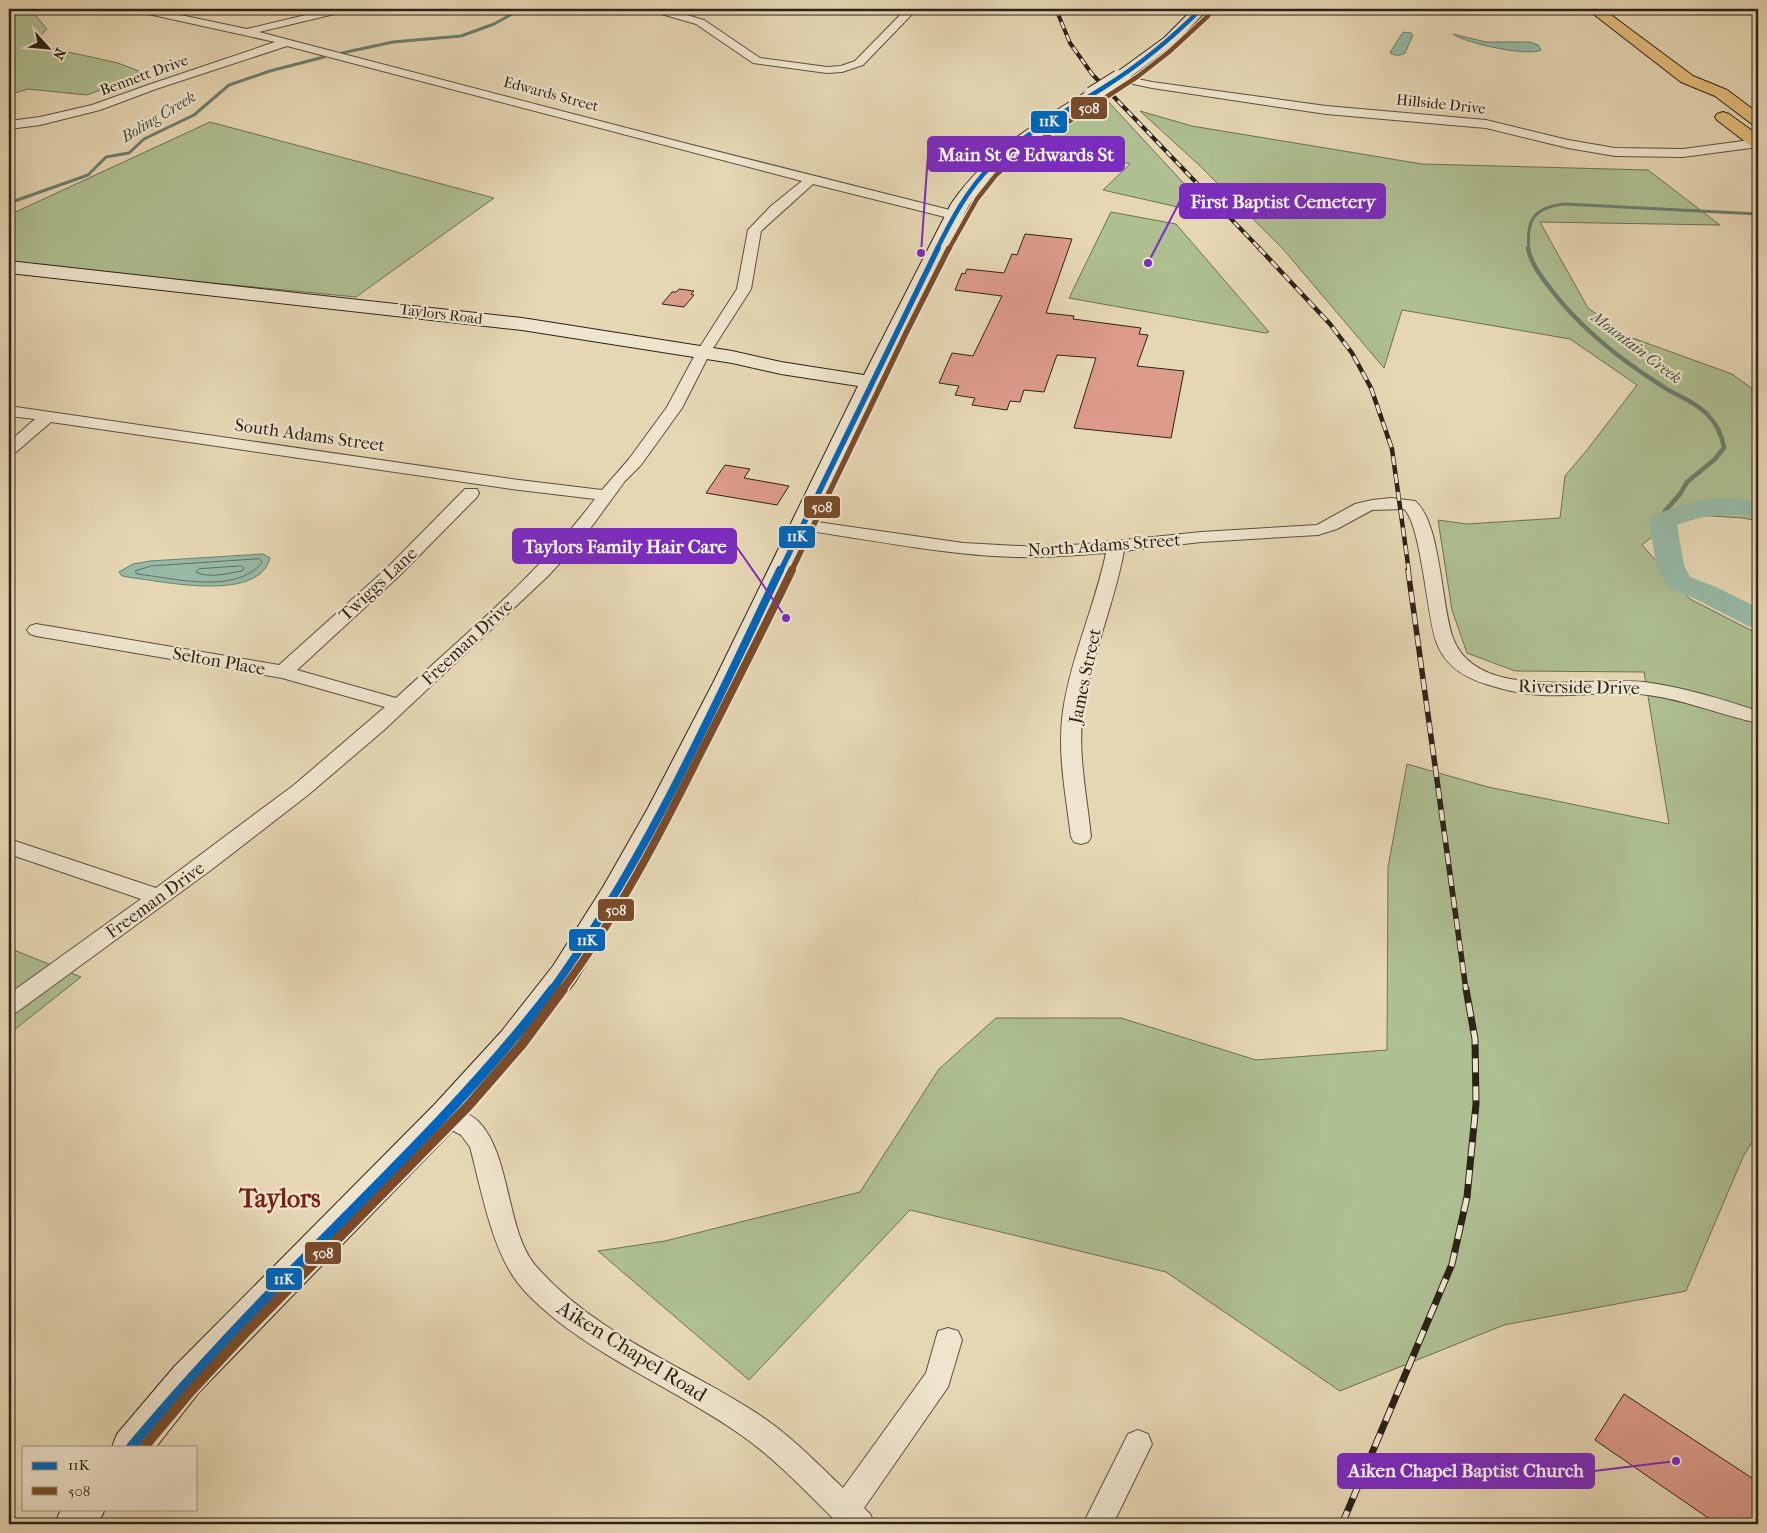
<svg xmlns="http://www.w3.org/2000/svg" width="1767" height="1533" viewBox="0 0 1767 1533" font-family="'IM FELL French Canon',serif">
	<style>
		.green { fill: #aebf92; stroke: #6c7155 }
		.water { fill: #97baa7; stroke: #6c7e6e }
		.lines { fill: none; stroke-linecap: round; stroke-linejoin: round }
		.shore { stroke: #616e60; stroke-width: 1 }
		.stream-far1 { stroke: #6c7e6e; stroke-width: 3 }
		.stream { stroke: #6c7e6e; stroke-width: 4.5 }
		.river { fill: #97baa7; fill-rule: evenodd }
		.building { fill: #dd9b8b; stroke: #2b2318 }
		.street-casing { stroke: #5a503f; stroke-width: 2 }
		.secondary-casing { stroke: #2b2318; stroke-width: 2 }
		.primary-casing { stroke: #2b2318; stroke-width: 2 }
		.street { fill: #efe5ce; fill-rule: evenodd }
		.secondary { fill: #efe5ce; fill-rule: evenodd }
		.primary { fill: #e3bc7a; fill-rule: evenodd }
		.rail-far3-casing { stroke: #2b2318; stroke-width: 4 }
		.rail-far2-casing { stroke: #2b2318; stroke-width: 4.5 }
		.rail-far1-casing { stroke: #2b2318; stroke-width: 5.5 }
		.rail-casing { stroke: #2b2318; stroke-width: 7 }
		.rail-far3 { stroke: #efe5ce; stroke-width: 2.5; stroke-dasharray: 7; stroke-linecap: butt }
		.rail-far2 { stroke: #efe5ce; stroke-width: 3; stroke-dasharray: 9; stroke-linecap: butt }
		.rail-far1 { stroke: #efe5ce; stroke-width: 4; stroke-dasharray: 11; stroke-linecap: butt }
		.rail { stroke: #efe5ce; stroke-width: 5; stroke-dasharray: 14; stroke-linecap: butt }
		.secondary-bridge-casing { stroke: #2b2318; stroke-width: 18; stroke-linecap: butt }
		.secondary-bridge { stroke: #efe5ce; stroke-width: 16 }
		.bus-1-far3-casing { stroke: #efe5ce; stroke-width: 7 }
		.bus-1-far2-casing { stroke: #efe5ce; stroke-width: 9 }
		.bus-1-far1-casing { stroke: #efe5ce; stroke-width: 11 }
		.bus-1-casing { stroke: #efe5ce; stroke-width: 14 }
		.bus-2-far3-casing { stroke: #efe5ce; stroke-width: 7 }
		.bus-2-far2-casing { stroke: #efe5ce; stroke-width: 9 }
		.bus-2-far1-casing { stroke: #efe5ce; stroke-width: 11 }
		.bus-2-casing { stroke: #efe5ce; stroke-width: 14 }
		.bus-1-far3 { stroke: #0065bd; stroke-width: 4.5 }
		.bus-1-far2 { stroke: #0065bd; stroke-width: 5.5 }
		.bus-1-far1 { stroke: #0065bd; stroke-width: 8 }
		.bus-1 { stroke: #0065bd; stroke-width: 10 }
		.bus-2-far3 { stroke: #7a4b2a; stroke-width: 4.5 }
		.bus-2-far2 { stroke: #7a4b2a; stroke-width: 5.5 }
		.bus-2-far1 { stroke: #7a4b2a; stroke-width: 8 }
		.bus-2 { stroke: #7a4b2a; stroke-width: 10 }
		.labels { text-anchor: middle; stroke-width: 4.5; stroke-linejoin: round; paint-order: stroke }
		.far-street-label { font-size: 15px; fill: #2b2318; stroke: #efe5ce }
		.far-water-label { font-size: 16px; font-style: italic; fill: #4b5043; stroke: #efe5ce }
		.street-label { font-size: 18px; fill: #2b2318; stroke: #efe5ce }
		.near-street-label { font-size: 21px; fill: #2b2318; stroke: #efe5ce }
		.near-district-label { font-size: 26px; font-weight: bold; fill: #7a1f14; stroke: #efe5ce }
		.leader { fill: none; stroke: #7b2cbf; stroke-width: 2 }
		.callout-dot { fill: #7b2cbf; stroke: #efe5ce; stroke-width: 2 }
		.callout { fill: #7b2cbf; stroke: #7b2cbf; stroke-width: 2 }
		.callout-label { font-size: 19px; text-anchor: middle; font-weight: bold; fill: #fff }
		.line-badge { stroke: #efe5ce; stroke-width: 2 }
		.badge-label { font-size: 14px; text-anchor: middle; font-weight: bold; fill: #fff }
	</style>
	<rect width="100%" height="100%" fill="#e6d7b4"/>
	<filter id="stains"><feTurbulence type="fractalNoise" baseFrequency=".004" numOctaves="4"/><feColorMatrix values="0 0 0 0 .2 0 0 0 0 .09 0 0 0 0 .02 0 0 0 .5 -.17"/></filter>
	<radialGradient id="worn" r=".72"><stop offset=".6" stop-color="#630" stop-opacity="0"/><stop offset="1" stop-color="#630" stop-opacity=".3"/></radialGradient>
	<g class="green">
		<path d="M 31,10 L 47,29 L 32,44 L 118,63 L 144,73 L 87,95 L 28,89 L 9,95 L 9,11 Z"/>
		<path d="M 1105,98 L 1213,215 L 1103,190 L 1130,164 L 1046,137 Z"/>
		<path d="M 1140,111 L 1192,126 L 1422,164 L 1648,170 L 1720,225 L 1540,222 L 1588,308 L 1627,336 L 1732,374 L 1758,393 L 1758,521 L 1743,518 L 1680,514 L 1642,545 L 1690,599 L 1758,634 L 1758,1132 L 1743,1157 L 1686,1291 L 1504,1325 L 1340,1391 L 1166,1272 L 910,1210 L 749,1380 L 598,1251 L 665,1241 L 860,1192 L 939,1069 L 996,1018 L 1121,1018 L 1256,1060 L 1387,1050 L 1388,867 L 1407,764 L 1488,787 L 1669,824 L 1644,672 L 1515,671 L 1467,653 L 1452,610 L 1438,520 L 1467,524 L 1560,518 L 1565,476 L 1587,450 L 1637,385 L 1570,339 L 1402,310 L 1384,368 L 1283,249 L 1199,165 Z"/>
		<path d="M 210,122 L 494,198 L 356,297 L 9,263 L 9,215 Z"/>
		<path d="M 1111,212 L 1176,224 L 1269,332 L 1265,333 L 1069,298 Z"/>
		<path d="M 9,948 L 81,977 L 9,1034 Z"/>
	</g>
	<g class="water">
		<path d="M 1403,32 L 1411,33 L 1413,35 L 1405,53 C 1400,56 1395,56 1390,53 L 1391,51 Z"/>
		<path d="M 1453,34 L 1486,42 L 1530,42 L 1538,45 L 1541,50 C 1529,57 1464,43 1453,34 Z"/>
		<path d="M 263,554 L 270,558 C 259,602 166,582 134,578 L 122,576 L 119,572 L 133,564 L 150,561 Z"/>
	</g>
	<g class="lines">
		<g class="shore">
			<path d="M 260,559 L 262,563 C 234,595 174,578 137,574 L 135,571 L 151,566 Z"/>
			<path d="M 241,566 L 244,568 L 242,571 C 229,573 208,579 196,572 L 199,569 Z"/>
		</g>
		<g class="stream-far1">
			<path d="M 342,53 L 393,42 L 461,36 L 494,24 L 521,9"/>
			<path d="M 9,203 L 88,175 L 106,157 L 129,153 L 144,139 L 194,115 L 229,85 L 270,71 L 324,57"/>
			<path d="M 1529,249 C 1526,219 1534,208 1564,204 L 1758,214"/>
		</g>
		<path class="stream" d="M 1528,248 C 1530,262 1541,277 1550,288 C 1579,327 1621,360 1662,386 C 1677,396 1694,401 1707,414 C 1717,424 1722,435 1724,448 L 1714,460 L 1687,482 L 1680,494 L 1665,511 L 1663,521"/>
		<path class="river" d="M 1733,497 L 1758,501 L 1758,517 C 1729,512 1705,514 1677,525 L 1684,565 L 1690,577 L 1716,587 L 1758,608 L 1758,629 L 1748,626 L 1696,599 L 1668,588 L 1656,565 L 1649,521 L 1653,515 L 1698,500 Z"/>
	</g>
	<g class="building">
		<path d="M 1025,234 L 1072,239 L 1046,313 L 1074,316 L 1073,319 L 1141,328 L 1139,334 L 1148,335 L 1137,366 L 1184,371 L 1171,438 L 1074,428 L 1096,358 L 1057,355 L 1044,392 L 1024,390 L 1020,402 L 1010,401 L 1007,410 L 972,405 L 975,398 L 955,395 L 959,386 L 939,383 L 952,353 L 973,356 L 1002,296 L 955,290 L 962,273 L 965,274 L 967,269 L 1004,273 L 1012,254 L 1017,255 Z"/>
		<path d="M 679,289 L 694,291 L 691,294 L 694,295 L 684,307 L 662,304 L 672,292 L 676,292 Z"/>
		<path d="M 725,465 L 750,469 L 744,478 L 789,486 L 777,505 L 706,493 Z"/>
		<path d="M 1624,1394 L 1758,1482 L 1758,1524 L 1717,1524 L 1595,1440 Z"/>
	</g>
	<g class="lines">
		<g class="street-casing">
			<g id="street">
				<path d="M 134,9 L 152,9 L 247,29 L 331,9 L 348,9 L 347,11 L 259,32 L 688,144 L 958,212 L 960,215 L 953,219 L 813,184 L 761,231 L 751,289 L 710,353 L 682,408 L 641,465 L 625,481 L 584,537 L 548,576 L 384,730 L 308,795 L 211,870 L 17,1012 L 9,1015 L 9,994 L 141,899 L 9,854 L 9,839 L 156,888 L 294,785 L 385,707 L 282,678 L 36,636 L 30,634 L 27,630 L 30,626 L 36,624 L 279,665 L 386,569 L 465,489 L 477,489 L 479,493 L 477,497 L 398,577 L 297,670 L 396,698 C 465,634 539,574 595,499 L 511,489 L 51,422 L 15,453 L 9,455 L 9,442 L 35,419 L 9,416 L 9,406 L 511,479 L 602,490 L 629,459 L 667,407 L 696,353 L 737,289 L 748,230 L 771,206 L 802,181 L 287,46 L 156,89 L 100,110 L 40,125 L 9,129 L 9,121 L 40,117 L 92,105 L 148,85 L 275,42 L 139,12 Z"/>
				<path d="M 650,9 L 666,9 L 704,20 L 760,58 L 827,67 L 841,66 L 855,61 L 906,9 L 917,9 L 863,65 L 842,72 L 827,73 L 753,63 L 696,24 L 651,11 Z"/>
				<path d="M 1119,75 L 1152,82 L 1326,106 L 1486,120 L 1568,140 L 1615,148 L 1683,149 L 1758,139 L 1758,147 L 1683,157 L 1615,156 L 1568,148 L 1486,128 L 1326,114 L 1152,88 L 1115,80 L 1113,78 Z"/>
				<path d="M 1391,498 L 1415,501 C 1441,522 1441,606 1453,638 C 1477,703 1591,676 1644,682 C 1683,687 1721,699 1758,711 L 1758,723 C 1721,715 1686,700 1648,695 C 1612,690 1577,697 1541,695 C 1522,694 1504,690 1486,684 C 1463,677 1444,665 1436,641 C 1427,615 1421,524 1404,509 L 1372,510 L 1337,529 L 1318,535 L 1201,542 L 1124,551 C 1114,605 1091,656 1083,711 C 1077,752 1087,796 1091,837 L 1088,842 L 1081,844 L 1074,842 L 1071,837 C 1066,796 1057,753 1063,711 C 1071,657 1095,606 1106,553 C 1076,555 1045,558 1015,557 C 944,555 873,540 803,530 L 797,529 L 795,525 L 797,521 L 803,520 L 963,543 L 1039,547 L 1086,544 L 1201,532 L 1317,525 L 1355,504 L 1372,500 Z"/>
				<path d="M 446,1105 C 456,1109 472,1114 479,1122 C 511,1156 506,1230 535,1265 C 595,1335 686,1366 761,1416 C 791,1436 817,1463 843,1488 L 926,1373 L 938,1331 L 948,1328 L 958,1331 L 962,1340 L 948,1387 L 864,1508 L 870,1514 L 875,1524 L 839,1524 C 808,1494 777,1460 741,1435 C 682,1393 613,1365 555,1319 C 541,1307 526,1295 515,1279 C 491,1245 481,1188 470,1147 L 461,1135 L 437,1122 L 434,1115 L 437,1108 Z"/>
				<path d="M 1138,1430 L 1148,1434 L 1152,1444 L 1113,1524 L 1083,1524 L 1128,1434 Z"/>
			</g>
		</g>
		<g class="secondary-casing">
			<g id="secondary">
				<path d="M 1193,9 L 1208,9 L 1174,44 L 1125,81 L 1113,81 L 1111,78 L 1113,75 L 1164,38 Z"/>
				<path d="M 1092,90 L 1098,92 L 1100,95 L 1098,98 C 1049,129 1003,158 969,205 L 907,328 L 739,683 L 676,808 L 624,902 L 575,982 L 523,1050 L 458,1125 L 200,1391 L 156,1447 L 112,1447 L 117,1434 L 174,1367 L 434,1105 L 501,1032 L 553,966 L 603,887 L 648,808 L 713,683 L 858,386 L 781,374 L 732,363 L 522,330 L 9,273 L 9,261 L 522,318 L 732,351 L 781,362 L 864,375 L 951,204 C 986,153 1035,123 1086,92 Z"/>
				<path d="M 61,1509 L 105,1509 L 98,1524 L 55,1524 Z"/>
			</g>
		</g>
		<g class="primary-casing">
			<g id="primary">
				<path d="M 1587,9 L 1603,9 L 1693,76 L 1727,90 L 1758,113 L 1758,126 L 1752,124 L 1715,96 L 1681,82 Z"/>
				<path d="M 1723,112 L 1729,114 L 1758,135 L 1758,148 L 1752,147 L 1717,120 L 1715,117 L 1717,114 Z"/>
			</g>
		</g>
		<use href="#street" class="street"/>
		<use href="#secondary" class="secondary"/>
		<use href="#primary" class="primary"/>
		<g class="rail-far3-casing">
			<path id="rail-far3" d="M 1056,9 L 1070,43 L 1092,74 L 1260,249"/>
		</g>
		<g class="rail-far2-casing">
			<path id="rail-far2" d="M 1259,248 L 1330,324 L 1352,353 L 1371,388 L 1392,449 L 1409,572"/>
		</g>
		<g class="rail-far1-casing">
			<path id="rail-far1" d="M 1408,570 L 1466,990"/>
		</g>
		<g class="rail-casing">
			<path id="rail" d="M 1342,1524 L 1452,1264 L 1467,1197 L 1476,1104 L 1475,1039 L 1466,989"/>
		</g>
		<use href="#rail-far3" class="rail-far3"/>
		<use href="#rail-far2" class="rail-far2"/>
		<use href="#rail-far1" class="rail-far1"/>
		<use href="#rail" class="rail"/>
		<g class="secondary-bridge-casing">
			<path id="secondary-bridge" d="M 1092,95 L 1119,78"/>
		</g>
		<use href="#secondary-bridge" class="secondary-bridge"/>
		<g class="bus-1-far3-casing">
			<path id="bus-1-far3" d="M 937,249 C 952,219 967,190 991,166 C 1024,133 1067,111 1106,86 C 1141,64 1172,38 1201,9"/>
		</g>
		<g class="bus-1-far2-casing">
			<path id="bus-1-far2" d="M 780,572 L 938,248"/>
		</g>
		<g class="bus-1-far1-casing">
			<path id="bus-1-far1" d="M 552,990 C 645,861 711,714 780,570"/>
		</g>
		<g class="bus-1-casing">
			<path id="bus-1" d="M 131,1447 C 182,1386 236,1328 292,1271 C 382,1180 475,1091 553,989"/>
		</g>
		<g class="bus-2-far3-casing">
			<path id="bus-2-far3" d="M 949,249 L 977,199 L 996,175 L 1025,150 L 1137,77 L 1169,52 L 1208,16"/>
		</g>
		<g class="bus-2-far2-casing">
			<path id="bus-2-far2" d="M 791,572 L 906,333 L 949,248"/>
		</g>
		<g class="bus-2-far1-casing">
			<path id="bus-2-far1" d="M 562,990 C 617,917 659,836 700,754 C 731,693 762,632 792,570"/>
		</g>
		<g class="bus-2-casing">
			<path id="bus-2" d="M 144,1447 L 190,1392 L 244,1334 L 469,1105 L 522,1044 L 563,989"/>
		</g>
		<use href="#bus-1-far3" class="bus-1-far3"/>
		<use href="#bus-1-far2" class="bus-1-far2"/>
		<use href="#bus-1-far1" class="bus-1-far1"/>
		<use href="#bus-1" class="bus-1"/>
		<use href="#bus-2-far3" class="bus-2-far3"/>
		<use href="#bus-2-far2" class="bus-2-far2"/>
		<use href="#bus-2-far1" class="bus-2-far1"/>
		<use href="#bus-2" class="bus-2"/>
	</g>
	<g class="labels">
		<g class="far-street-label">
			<text transform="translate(144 75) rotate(-20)" y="5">Bennett Drive</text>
			<text transform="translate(551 94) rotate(15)" y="5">Edwards Street</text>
			<text transform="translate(1441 104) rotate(6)" y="5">Hillside Drive</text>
			<text transform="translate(441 314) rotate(7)" y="5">Taylors Road</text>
		</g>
		<g class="far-water-label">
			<text transform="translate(158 116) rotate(-31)" y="6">Boling Creek</text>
			<text transform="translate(1637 347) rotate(37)" y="6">Mountain Creek</text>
		</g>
		<g class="street-label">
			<text transform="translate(310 435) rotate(8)" y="6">South Adams Street</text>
			<text transform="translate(1104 545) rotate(-4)" y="6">North Adams Street</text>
			<text transform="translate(378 584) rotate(-43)" y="6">Twiggs Lane</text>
			<text transform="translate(467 642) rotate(-43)" y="6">Freeman Drive</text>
			<text transform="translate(219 661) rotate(10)" y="6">Selton Place</text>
			<text transform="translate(1085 676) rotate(-78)" y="6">James Street</text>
			<text transform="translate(1579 687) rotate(1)" y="6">Riverside Drive</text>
			<text transform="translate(155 900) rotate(-36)" y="6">Freeman Drive</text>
		</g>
		<g class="near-street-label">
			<text transform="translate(632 1351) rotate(32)" y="7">Aiken Chapel Road</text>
		</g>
		<g class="near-district-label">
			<text x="280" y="1207">Taylors</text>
		</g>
	</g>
	<path class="leader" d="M921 253L928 154M1148 263L1180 201M786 618L736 546M1676 1461L1594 1471"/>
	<g class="callout-dot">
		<circle cx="921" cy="253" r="5"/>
		<circle cx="1148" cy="263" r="5"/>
		<circle cx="786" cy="618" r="5"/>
		<circle cx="1676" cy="1461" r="5"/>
	</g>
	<g class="callout">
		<rect x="928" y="137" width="196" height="34" rx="5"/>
		<rect x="1180" y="184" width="205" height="34" rx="5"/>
		<rect x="513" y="529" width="223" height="34" rx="5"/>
		<rect x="1338" y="1454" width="256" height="34" rx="5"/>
	</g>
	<g class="callout-label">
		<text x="1026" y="161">Main St @ Edwards St</text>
		<text x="1283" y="208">First Baptist Cemetery</text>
		<text x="625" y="553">Taylors Family Hair Care</text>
		<text x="1466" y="1477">Aiken Chapel Baptist Church</text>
	</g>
	<g class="line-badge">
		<rect x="1070" y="96" width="38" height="24" rx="5" fill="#7a4b2a"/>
		<rect x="1030" y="110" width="38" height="24" rx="5" fill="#0065bd"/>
		<rect x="803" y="495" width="38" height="24" rx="5" fill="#7a4b2a"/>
		<rect x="778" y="525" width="38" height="24" rx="5" fill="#0065bd"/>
		<rect x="597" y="898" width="38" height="24" rx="5" fill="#7a4b2a"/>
		<rect x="568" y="928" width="38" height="24" rx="5" fill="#0065bd"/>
		<rect x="304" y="1241" width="38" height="24" rx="5" fill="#7a4b2a"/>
		<rect x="265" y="1267" width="38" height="24" rx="5" fill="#0065bd"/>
	</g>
	<g class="badge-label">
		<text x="1089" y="113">508</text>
		<text x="1049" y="126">11K</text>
		<text x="822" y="512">508</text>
		<text x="797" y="541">11K</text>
		<text x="616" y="915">508</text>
		<text x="587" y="945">11K</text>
		<text x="323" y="1258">508</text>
		<text x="284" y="1284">11K</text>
	</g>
	<rect width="1767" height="1533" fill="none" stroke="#e6d7b4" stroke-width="30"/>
	<rect x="10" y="10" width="1747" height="1513" fill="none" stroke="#2b2318" stroke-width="2.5"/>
	<rect x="15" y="15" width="1737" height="1503" fill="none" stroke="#2b2318"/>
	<rect x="22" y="1446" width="175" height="65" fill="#efe5ce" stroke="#a19785"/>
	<rect x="32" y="1462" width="25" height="8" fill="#0065bd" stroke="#a19785"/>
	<text x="68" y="1470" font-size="15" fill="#2b2318">11K</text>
	<rect x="32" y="1487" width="25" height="8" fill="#7a4b2a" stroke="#a19785"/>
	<text x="68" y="1496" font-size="15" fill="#2b2318">508</text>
	<g transform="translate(48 48) rotate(117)" stroke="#efe5ce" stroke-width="4" paint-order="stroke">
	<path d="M0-4L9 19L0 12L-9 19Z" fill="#2b2318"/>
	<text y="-8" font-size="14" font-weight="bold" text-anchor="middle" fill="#2b2318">N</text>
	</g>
	<rect width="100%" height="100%" filter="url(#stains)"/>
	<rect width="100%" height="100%" fill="url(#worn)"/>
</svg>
